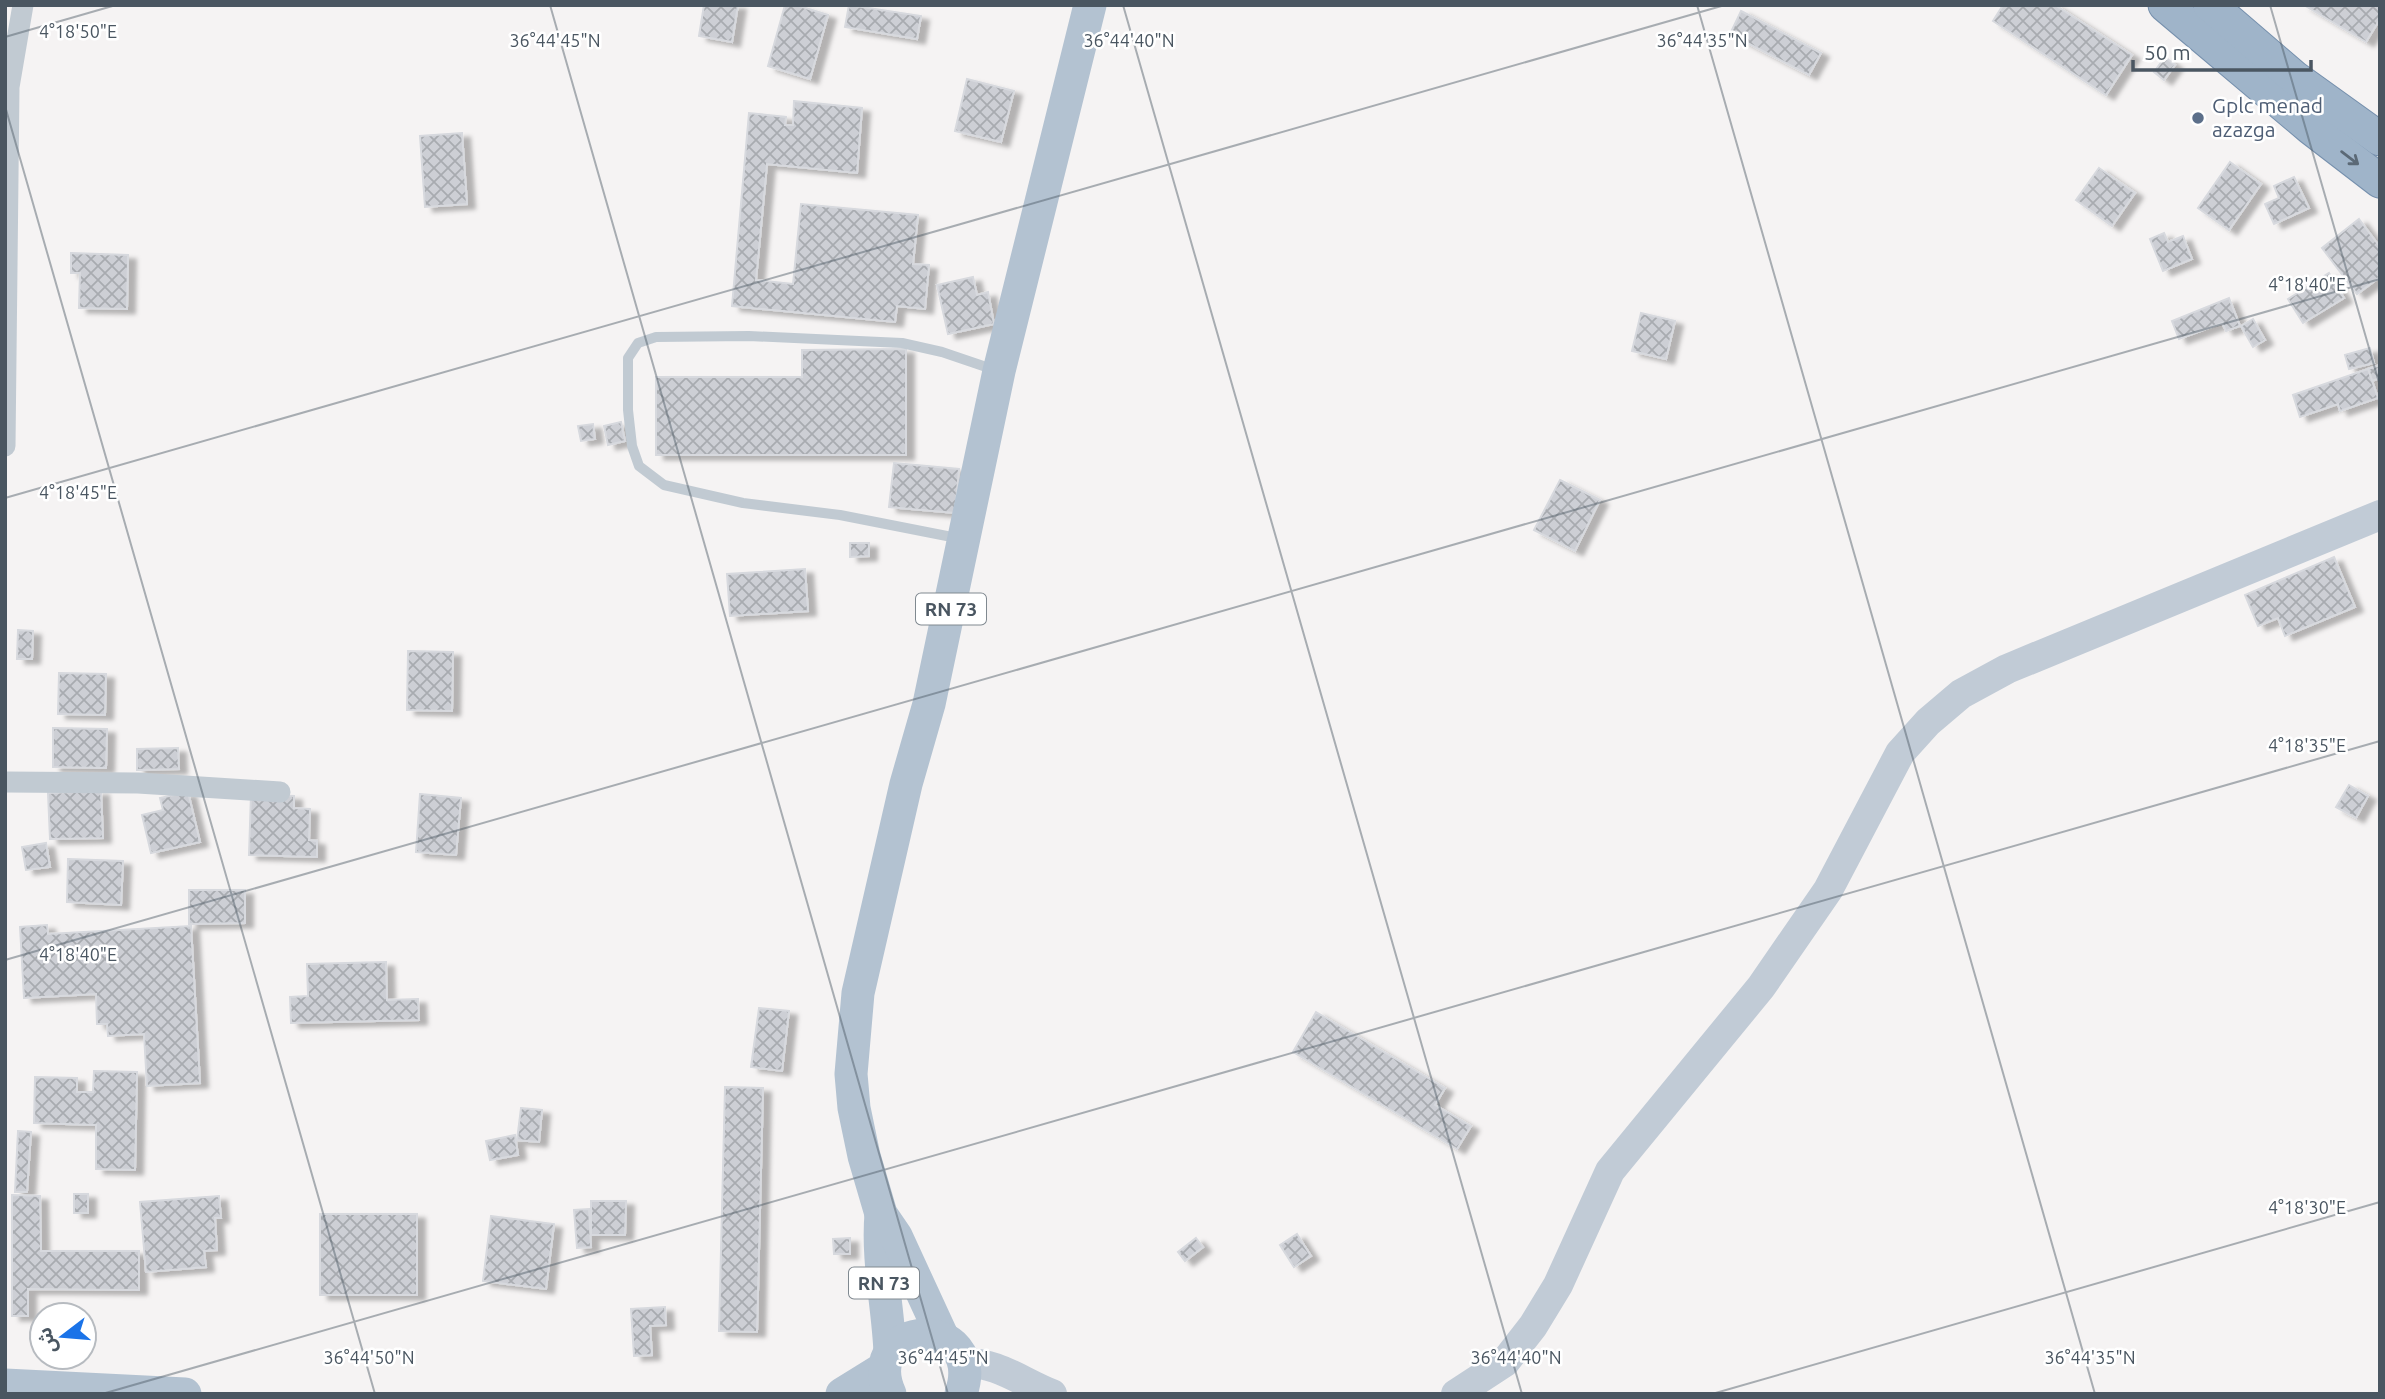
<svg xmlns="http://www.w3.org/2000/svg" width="2385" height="1399" viewBox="0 0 2385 1399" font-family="Ubuntu,'Noto Sans Arabic',sans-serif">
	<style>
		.building { fill: url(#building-cross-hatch); stroke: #d7d9de; stroke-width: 2; filter: url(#shadow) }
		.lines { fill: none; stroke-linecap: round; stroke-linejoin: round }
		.trunk-casing { stroke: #7690ad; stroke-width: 35 }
		.service { stroke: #c1cad2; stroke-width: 10 }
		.minor { stroke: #c1cad2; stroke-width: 21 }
		.secondary { stroke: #c1cbd6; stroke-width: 30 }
		.primary { stroke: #b3c2d1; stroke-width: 33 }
		.trunk { stroke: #9fb4c9; stroke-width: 33 }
		.oneway { stroke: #5b6976 }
		.ticks { fill: none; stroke: #4a5661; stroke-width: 2; stroke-opacity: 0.45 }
		.service-dot { fill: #5c6f8a; stroke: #fff; stroke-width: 2.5 }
		.labels { text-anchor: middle; stroke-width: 5; stroke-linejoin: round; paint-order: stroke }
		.shield { fill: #fff; stroke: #808990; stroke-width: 2 }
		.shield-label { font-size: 19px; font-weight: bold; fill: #4a5661 }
		.service-label { font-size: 21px; fill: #4e5e75; stroke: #fff; text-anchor: start }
		.ticks-label { font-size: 18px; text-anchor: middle; fill: #4a5661; stroke: #fff; stroke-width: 5; stroke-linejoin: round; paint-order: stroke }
	</style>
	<defs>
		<pattern id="building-cross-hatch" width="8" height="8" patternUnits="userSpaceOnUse" patternTransform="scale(1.75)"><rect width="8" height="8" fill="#cdcfd5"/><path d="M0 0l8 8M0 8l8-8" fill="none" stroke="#a8abb0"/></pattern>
		<filter id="shadow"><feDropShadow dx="8" dy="4.5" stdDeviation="2" flood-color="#0004"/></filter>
	</defs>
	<rect width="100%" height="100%" fill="#f5f3f3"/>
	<g class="building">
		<path d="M 704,5 L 738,5 L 732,42 L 699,36 Z"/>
		<path d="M 785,5 L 796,5 L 828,15 L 810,79 L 768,66 Z"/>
		<path d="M 849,5 L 921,16 L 917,39 L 845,27 Z"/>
		<path d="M 2003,5 L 2055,5 L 2132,55 L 2106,95 L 1993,21 Z"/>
		<path d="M 2304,5 L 2380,5 L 2380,19 L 2366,42 Z"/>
		<path d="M 1741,11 L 1821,53 L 1809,75 L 1730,34 Z"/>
		<path d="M 2165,57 L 2175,65 L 2164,80 L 2154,72 Z"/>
		<path d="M 967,79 L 1014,91 L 1001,142 L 955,131 Z"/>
		<path d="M 794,101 L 862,108 L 857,173 L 767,164 L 756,280 L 793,284 L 801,204 L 918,215 L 913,264 L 929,265 L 925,309 L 897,306 L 895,322 L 732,306 L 749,113 L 786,117 L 785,125 L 793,125 Z"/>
		<path d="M 462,133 L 467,204 L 425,207 L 420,136 Z"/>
		<path d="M 2230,162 L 2261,184 L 2229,230 L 2198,208 Z"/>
		<path d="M 2099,168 L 2135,193 L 2112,226 L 2076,200 Z"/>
		<path d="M 2294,177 L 2309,208 L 2274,224 L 2265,204 L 2279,198 L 2274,186 Z"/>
		<path d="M 2359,219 L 2380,247 L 2380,277 L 2357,294 L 2322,248 Z"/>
		<path d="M 2164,233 L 2168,242 L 2183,236 L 2192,259 L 2163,271 L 2150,239 Z"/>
		<path d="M 71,253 L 128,255 L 127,309 L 79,308 L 80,273 L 71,273 Z"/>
		<path d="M 2329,273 L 2344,298 L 2303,323 L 2288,299 Z"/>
		<path d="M 973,277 L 977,295 L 988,292 L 994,324 L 948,334 L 937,285 Z"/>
		<path d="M 2229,298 L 2240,326 L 2226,331 L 2222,323 L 2179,339 L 2172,321 Z"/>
		<path d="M 1641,313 L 1675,321 L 1666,359 L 1632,351 Z"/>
		<path d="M 2253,319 L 2265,340 L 2253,347 L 2241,326 Z"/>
		<path d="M 2370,348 L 2374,363 L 2349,369 L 2345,355 Z"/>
		<path d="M 906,349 L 906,455 L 656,455 L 656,377 L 802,377 L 802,350 Z"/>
		<path d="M 2380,365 L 2380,378 L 2372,381 L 2368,369 Z"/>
		<path d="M 2368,369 L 2378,398 L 2340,411 L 2338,404 L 2300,417 L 2293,395 Z"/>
		<path d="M 621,422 L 625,441 L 608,445 L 604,426 Z"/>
		<path d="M 593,424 L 595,439 L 581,441 L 578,426 Z"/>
		<path d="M 894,463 L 959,469 L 955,513 L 889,507 Z"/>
		<path d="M 1560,480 L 1600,500 L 1575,551 L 1534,530 Z"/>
		<path d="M 850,543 L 869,543 L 869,556 L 850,557 Z"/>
		<path d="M 2334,557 L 2355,607 L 2285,636 L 2278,618 L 2258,626 L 2245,595 Z"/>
		<path d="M 805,569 L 808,611 L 730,616 L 727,574 Z"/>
		<path d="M 18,630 L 33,631 L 32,659 L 17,659 Z"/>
		<path d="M 408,651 L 453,652 L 452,711 L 407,710 Z"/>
		<path d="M 59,673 L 106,674 L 105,715 L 58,714 Z"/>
		<path d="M 53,728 L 107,729 L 106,768 L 53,767 Z"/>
		<path d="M 178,748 L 179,769 L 137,770 L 137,749 Z"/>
		<path d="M 2349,785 L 2368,796 L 2356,818 L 2336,807 Z"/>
		<path d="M 101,791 L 103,838 L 50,839 L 48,793 Z"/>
		<path d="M 188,792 L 200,842 L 151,853 L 142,815 L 163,810 L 160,798 Z"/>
		<path d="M 251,794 L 294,796 L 294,808 L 310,809 L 309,840 L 317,841 L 317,857 L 249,855 Z"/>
		<path d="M 420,794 L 461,798 L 456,855 L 416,852 Z"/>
		<path d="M 46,843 L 50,867 L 26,870 L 22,847 Z"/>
		<path d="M 68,859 L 123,861 L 121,905 L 67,902 Z"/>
		<path d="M 189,890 L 245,890 L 245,923 L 189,924 Z"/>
		<path d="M 47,925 L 48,934 L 191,926 L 200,1083 L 147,1086 L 144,1034 L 108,1036 L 107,1024 L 97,1024 L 96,994 L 24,998 L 20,927 Z"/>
		<path d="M 386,962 L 387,1000 L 418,999 L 419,1020 L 291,1023 L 290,997 L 308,996 L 307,964 Z"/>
		<path d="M 759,1008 L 789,1011 L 782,1071 L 751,1067 Z"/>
		<path d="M 1316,1012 L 1445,1088 L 1435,1105 L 1471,1126 L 1457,1149 L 1293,1052 Z"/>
		<path d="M 94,1071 L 137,1072 L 135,1170 L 96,1169 L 96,1125 L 34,1123 L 35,1077 L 77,1078 L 77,1092 L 93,1092 Z"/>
		<path d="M 725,1087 L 763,1088 L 757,1332 L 719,1331 Z"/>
		<path d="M 521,1108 L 542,1110 L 539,1142 L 517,1140 Z"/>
		<path d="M 18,1131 L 31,1132 L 27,1192 L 15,1192 Z"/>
		<path d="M 515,1135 L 518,1155 L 490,1160 L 486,1141 Z"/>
		<rect x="74" y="1194" width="14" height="19"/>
		<path d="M 12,1195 L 40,1196 L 41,1251 L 139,1251 L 139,1290 L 28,1289 L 28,1316 L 12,1316 Z"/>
		<path d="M 219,1196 L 221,1218 L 215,1218 L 217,1250 L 204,1251 L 206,1267 L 146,1272 L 140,1202 Z"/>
		<path d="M 591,1201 L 626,1201 L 625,1235 L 591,1235 Z"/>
		<path d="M 589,1209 L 591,1247 L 577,1248 L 574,1210 Z"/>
		<rect x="320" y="1214" width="97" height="81"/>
		<path d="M 491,1216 L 554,1224 L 546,1289 L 483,1281 Z"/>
		<path d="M 1297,1234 L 1311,1256 L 1294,1267 L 1280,1245 Z"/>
		<path d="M 850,1238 L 850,1254 L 834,1254 L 833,1239 Z"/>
		<path d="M 1196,1238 L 1203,1247 L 1185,1261 L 1178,1252 Z"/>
		<path d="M 665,1307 L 666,1325 L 650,1326 L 652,1355 L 634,1356 L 631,1309 Z"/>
	</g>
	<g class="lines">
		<g class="trunk-casing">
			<g id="trunk">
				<path d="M 2165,5 L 2311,128 L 2380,181"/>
				<path d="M 2210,5 L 2295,78 L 2380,139"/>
			</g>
		</g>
		<path class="service" d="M 962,539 L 840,515 L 743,503 L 664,485 L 639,466 L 632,446 L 628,410 L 628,358 L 638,343 L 656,337 L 749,336 L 902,343 L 942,352 L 995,370"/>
		<g class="minor">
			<path d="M 5,446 L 9,87 L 23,5"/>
			<path d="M 5,782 L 138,783 L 280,792"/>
		</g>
		<g class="secondary">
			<path d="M 964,1363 C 996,1361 1023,1383 1052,1394"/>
			<path d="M 1456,1394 L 1505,1362 L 1533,1326 L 1558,1285 L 1610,1171 L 1761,987 L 1828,890 L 1900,753 L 1928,722 L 1961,694 L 2007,669 L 2380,515"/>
		</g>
		<g class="primary">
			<path d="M 881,1214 C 877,1260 888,1306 890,1352"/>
			<path d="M 943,1338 L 896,1236 L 881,1214 L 864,1156 L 854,1108 L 851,1074 L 858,993 L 906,784 L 929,704 L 999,371 L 1090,5"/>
			<path d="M 5,1385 L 185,1394"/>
			<path d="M 842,1394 L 884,1368"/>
			<path d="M 890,1394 C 857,1319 988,1312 961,1394"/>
		</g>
		<use href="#trunk" class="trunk"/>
	</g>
	<defs><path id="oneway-shaft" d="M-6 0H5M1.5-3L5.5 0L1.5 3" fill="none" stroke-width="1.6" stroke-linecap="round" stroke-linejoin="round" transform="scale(1.75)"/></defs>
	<use class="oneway" href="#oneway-shaft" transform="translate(2350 158) rotate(37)"/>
	<path class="ticks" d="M 550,5 L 948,1394M 1123,5 L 1522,1394M 1697,5 L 2095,1394M 2270,5 L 2380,386M 5,37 L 116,5M 5,106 L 375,1394M 5,498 L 1725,5M 5,960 L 2380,279M 102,1394 L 2380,741M 1712,1394 L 2380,1202"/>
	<circle class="service-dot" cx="2198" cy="118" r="7"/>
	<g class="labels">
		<g class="shield">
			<rect x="916" y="593.5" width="70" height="31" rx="5"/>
			<rect x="849" y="1267.5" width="70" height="31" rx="5"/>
		</g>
		<g class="shield-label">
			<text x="951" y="616">RN 73</text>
			<text x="884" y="1290">RN 73</text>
		</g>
		<g class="service-label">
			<text x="2212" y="113">Gplc menad<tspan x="2212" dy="24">azazga</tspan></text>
		</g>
	</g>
	<g class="ticks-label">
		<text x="78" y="38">4°18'50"E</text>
		<text x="555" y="47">36°44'45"N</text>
		<text x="1129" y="47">36°44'40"N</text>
		<text x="1702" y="47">36°44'35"N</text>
		<text x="2307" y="291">4°18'40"E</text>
		<text x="78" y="499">4°18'45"E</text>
		<text x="2307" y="752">4°18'35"E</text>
		<text x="78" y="961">4°18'40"E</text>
		<text x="2307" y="1214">4°18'30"E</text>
		<text x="369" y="1364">36°44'50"N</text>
		<text x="943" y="1364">36°44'45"N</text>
		<text x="1516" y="1364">36°44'40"N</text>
		<text x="2090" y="1364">36°44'35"N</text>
	</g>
	<rect width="2385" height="1399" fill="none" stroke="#4a5661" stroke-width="14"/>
	<g transform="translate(63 1336) rotate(254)"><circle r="33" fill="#ffffff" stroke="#b7bbc0" stroke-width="2"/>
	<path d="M0-5L12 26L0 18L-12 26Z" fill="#1a73e8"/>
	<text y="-10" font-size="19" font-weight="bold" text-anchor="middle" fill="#4a5661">ش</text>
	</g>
	<path d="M2133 60v10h178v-10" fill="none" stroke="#4a5661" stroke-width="3.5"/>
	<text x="2144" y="60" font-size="21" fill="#4a5661" stroke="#ffffff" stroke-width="5" paint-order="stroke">50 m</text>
</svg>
